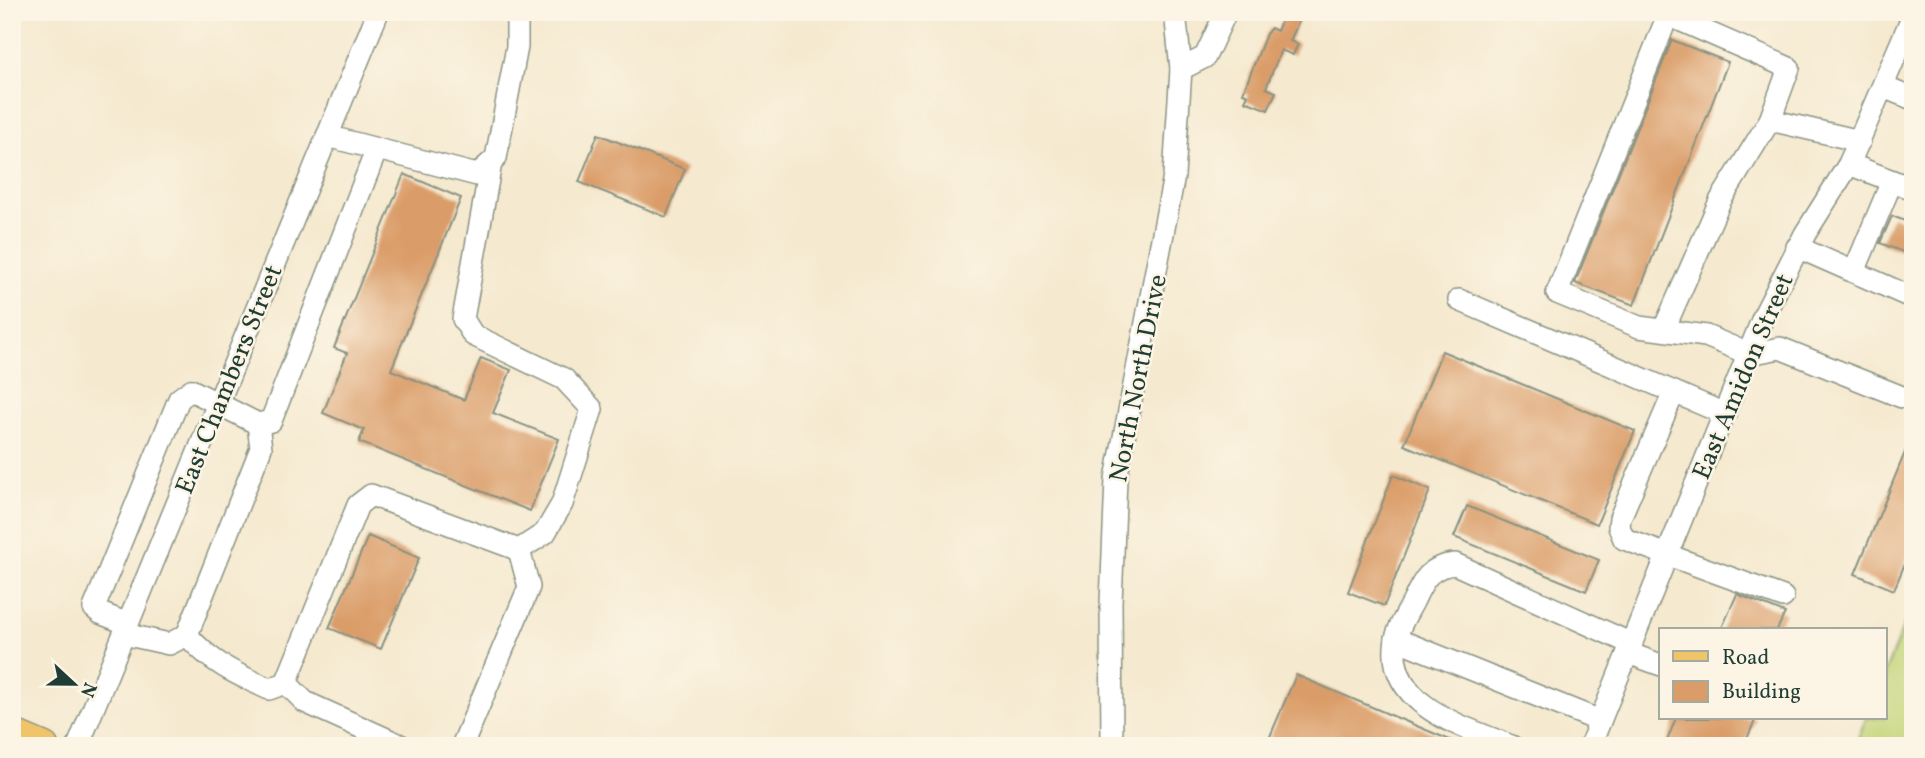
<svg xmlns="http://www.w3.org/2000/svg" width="1925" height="758" viewBox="0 0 1925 758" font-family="Vollkorn,serif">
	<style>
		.green { fill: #c2d477; stroke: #708856; stroke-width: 2 }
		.building { fill: #da9c68 }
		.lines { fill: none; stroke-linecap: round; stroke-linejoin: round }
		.minor-casing { stroke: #8a9382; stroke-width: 24 }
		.major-casing { stroke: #8a9382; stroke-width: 29 }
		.minor { stroke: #fff; stroke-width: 21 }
		.major { stroke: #f0c469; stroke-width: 26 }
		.labels { text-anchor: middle; stroke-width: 5; stroke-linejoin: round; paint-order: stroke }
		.street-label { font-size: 26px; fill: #1f3d34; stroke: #fcf5e5 }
	</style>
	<rect width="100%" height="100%" fill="#fcf5e5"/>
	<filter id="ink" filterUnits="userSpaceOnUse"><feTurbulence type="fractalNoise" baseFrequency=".0143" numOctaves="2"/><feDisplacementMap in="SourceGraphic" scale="14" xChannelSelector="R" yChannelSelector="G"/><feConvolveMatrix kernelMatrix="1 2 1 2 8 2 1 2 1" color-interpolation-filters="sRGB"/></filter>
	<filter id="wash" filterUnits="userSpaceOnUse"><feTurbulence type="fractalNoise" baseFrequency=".00686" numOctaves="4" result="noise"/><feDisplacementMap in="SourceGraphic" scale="28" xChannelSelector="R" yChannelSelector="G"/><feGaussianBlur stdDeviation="1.57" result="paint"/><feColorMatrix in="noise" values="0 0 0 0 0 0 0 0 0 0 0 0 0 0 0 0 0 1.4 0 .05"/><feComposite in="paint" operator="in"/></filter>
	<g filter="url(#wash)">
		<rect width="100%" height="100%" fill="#f5e9cf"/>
		<path class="green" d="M 1913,603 L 1913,746 L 1855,746 L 1866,718 L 1885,718 L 1885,672 Z"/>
		<g id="blocks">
			<g class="building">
				<path d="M 1285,12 L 1303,12 L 1290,41 L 1298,44 L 1293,55 L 1281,50 L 1266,88 L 1276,92 L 1268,110 L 1245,101 L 1248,95 L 1243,93 L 1266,34 L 1271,28 L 1277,31 Z"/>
				<path d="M 1672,40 L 1728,62 L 1634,305 L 1575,283 Z"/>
				<path d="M 598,134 L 685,169 L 666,217 L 579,182 Z"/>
				<path d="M 404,174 L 461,198 L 391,370 L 464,400 L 481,358 L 511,370 L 493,413 L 559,439 L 530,511 L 359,442 L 364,430 L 323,413 L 347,353 L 334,348 Z"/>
				<path d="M 1892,216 L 1913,224 L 1913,256 L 1880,243 Z"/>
				<path d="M 1442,351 L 1635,431 L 1597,524 L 1404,445 Z"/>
				<path d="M 1913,433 L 1913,544 L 1894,590 L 1855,574 Z"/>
				<path d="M 1393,475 L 1430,490 L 1384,606 L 1348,592 Z"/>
				<path d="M 1467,506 L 1599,560 L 1586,591 L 1454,537 Z"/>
				<path d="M 368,536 L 419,558 L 381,649 L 329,628 Z"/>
				<path d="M 1737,594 L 1785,613 L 1777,630 L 1721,630 Z"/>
				<path d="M 1296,675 L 1464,746 L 1266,746 Z"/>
				<path d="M 1676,718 L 1756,718 L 1744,746 L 1665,746 Z"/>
			</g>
		</g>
	</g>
	<g filter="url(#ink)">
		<use href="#blocks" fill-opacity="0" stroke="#8a9382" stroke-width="2"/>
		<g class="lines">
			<g class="minor-casing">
				<g id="minor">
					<path d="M 1181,69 L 1205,57 L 1226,12"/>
					<path d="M 1883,87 L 1913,99"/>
					<path d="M 1770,120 L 1789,68 L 1668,15 L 1557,293 L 1639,327 L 1706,336 L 1749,354 L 1780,348 L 1902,397"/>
					<path d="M 327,136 L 477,175 L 496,158 L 517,47 L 517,12"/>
					<path d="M 1849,164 L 1913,189"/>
					<path d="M 1797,247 L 1913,298"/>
					<path d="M 1854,272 L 1892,181"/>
					<path d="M 1459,300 L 1725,414"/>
					<path d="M 1664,329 L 1720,201 L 1770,120 L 1860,141"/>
					<path d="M 1674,392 L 1620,518 L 1619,527 L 1624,539 L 1783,597"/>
					<path d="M 128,624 L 100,613 L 94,608 L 179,399 L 191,390 L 258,424 L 271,421 L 376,151"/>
					<path d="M 124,634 L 169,644 L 187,635 L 261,448 L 258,424"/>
					<path d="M 187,635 C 211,663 236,674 269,689 L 286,683 L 358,505 L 371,495 L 519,550 L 545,533 L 562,504 L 592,409 L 564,379 L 473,335 L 463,319 L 491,163"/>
					<path d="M 1396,639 L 1600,721"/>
					<path d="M 1628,653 L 1661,665"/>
					<path d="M 286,683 L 305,702 L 402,746"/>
					<path d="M 78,746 L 378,12"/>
					<path d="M 462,746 L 529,587 L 519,550"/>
					<path d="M 1112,746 L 1111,603 L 1116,479 L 1174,176 L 1181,69 L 1175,12"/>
					<path d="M 1511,746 C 1464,727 1384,705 1396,639 C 1398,627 1408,612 1414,600 C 1423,580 1430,566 1455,564 L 1632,644"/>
					<path d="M 1590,746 L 1764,315 L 1805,234 L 1849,164 L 1913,15"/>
				</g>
			</g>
			<g class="major-casing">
				<path id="major" d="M 12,732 L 45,746"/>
			</g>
			<use href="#minor" class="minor"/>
			<use href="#major" class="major"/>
		</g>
	</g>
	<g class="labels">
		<g class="street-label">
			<text transform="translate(1742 376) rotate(-67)" y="9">East Amidon Street</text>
			<text transform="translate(1137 378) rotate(-79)" y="9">North North Drive</text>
			<text transform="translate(228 379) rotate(-68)" y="9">East Chambers Street</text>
		</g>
	</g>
	<rect width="1925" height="758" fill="none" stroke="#fcf5e5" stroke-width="42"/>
	<rect x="1659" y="628" width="228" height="91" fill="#fcf5e5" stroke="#a4ab9e" stroke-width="2"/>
	<rect x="1673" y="651" width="35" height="10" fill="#f0c469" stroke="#a4ab9e" stroke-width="2"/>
	<text x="1722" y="664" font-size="21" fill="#1f3d34">Road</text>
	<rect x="1673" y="681" width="35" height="21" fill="#da9c68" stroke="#a4ab9e" stroke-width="2"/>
	<text x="1722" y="698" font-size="21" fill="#1f3d34">Building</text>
	<g transform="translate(74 684) rotate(112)" stroke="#fcf5e5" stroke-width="5" paint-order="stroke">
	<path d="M0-5L12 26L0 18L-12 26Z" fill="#1f3d34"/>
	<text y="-10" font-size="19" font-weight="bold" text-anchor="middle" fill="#1f3d34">N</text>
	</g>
</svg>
